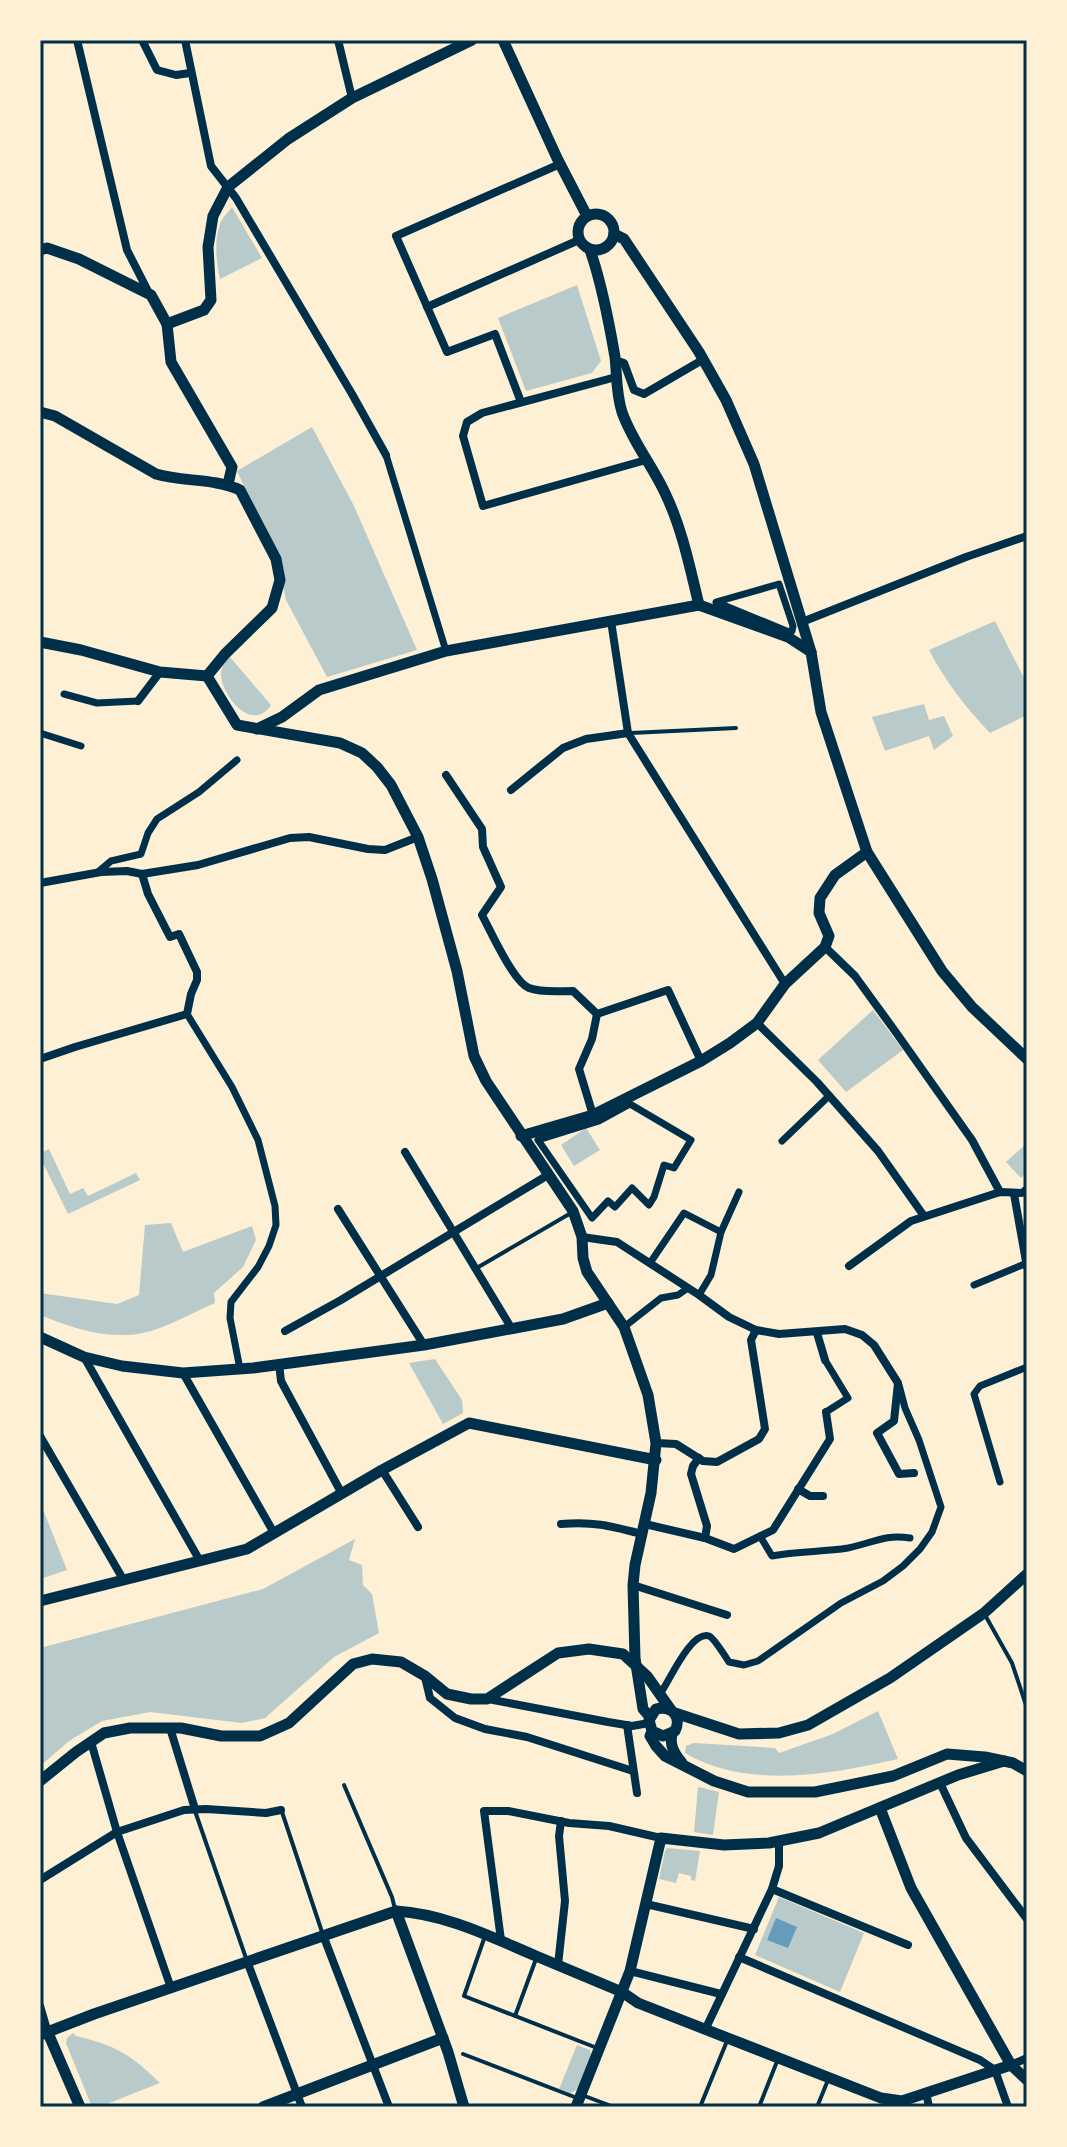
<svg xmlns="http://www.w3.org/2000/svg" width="1067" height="2147" viewBox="0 0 1067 2147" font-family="Lato,sans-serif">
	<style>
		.green { fill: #b9caca }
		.water { fill: #669bbc }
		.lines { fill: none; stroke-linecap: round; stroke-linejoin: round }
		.service { stroke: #003049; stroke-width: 4 }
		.pedestrian { stroke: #003049; stroke-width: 7 }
		.minor { stroke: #003049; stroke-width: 8 }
		.tertiary { stroke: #003049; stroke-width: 11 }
		.neatline { fill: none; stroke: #003049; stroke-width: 3 }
	</style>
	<rect width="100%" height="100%" fill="#fdf0d5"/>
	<g class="green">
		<path d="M 232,207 L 262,258 L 220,279 C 216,262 214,241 220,224 C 222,218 228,212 232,207 Z"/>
		<path d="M 577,285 L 601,361 L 592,373 L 526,391 L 498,318 Z"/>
		<path d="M 312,427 L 354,506 L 417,650 L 327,677 L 286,600 L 278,560 L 237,471 Z"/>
		<path d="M 995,621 L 1027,684 L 1027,715 L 990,733 C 966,708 945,681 929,650 Z"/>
		<path d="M 230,657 L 271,705 C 252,734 221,695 221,674 C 221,667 225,662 230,657 Z"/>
		<path d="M 924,704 L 929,720 L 944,716 L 953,736 L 934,750 L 929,736 L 885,751 L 872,717 Z"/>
		<path d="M 873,1010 L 903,1050 L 846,1092 L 818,1060 Z"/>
		<path d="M 586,1128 L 600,1150 L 574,1166 L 561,1145 Z"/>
		<path d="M 1027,1143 L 1027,1172 L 1021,1178 L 1006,1162 Z"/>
		<path d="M 49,1149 L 70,1194 L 83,1188 L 88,1196 L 136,1173 L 140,1180 L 68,1214 L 40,1157 L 40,1153 Z"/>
		<path d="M 171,1223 L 183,1252 L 252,1226 L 256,1240 L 243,1267 L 214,1293 L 215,1303 C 194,1312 173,1324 151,1331 C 113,1342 75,1329 40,1315 L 40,1293 L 117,1304 L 139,1295 L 145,1225 Z"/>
		<path d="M 435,1359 L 462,1400 L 463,1413 L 443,1424 L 409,1363 Z"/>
		<path d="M 40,1510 L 44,1512 L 67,1570 L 40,1579 Z"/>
		<path d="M 355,1539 L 349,1560 L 362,1565 L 363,1585 L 372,1594 L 379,1633 L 334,1657 L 265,1718 L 242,1723 L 150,1712 L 102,1721 L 69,1741 L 40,1766 L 40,1648 L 263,1589 Z"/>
		<path d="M 878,1711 L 898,1759 C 832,1774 747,1790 685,1753 L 686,1746 L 694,1743 L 775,1748 L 779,1753 L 833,1734 Z"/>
		<path d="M 698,1787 L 719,1792 L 713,1835 L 694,1832 Z"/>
		<path d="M 667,1848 L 700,1851 L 695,1881 L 691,1880 L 691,1876 L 679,1873 L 676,1883 L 659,1879 L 665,1851 Z"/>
		<path d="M 779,1897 L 864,1933 L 840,1992 L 755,1955 Z"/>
		<path d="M 73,2033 L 76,2036 C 117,2046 130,2054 160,2083 L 99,2107 L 92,2107 L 66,2043 L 67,2038 Z"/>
		<path d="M 577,2045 L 590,2050 L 591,2057 L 579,2088 L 571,2093 L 559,2089 Z"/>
	</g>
	<path class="water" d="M 776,1918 L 797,1927 L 788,1948 L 767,1940 Z"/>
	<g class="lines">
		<g class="service">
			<path d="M 631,733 L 736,728"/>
			<path d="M 475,1269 L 571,1213"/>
			<path d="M 985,1615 L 1012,1663 L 1027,1708"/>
			<path d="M 344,1785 L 392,1897 L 395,1909"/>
			<path d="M 195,1811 L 247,1961"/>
			<path d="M 282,1812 L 322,1932"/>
			<path d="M 485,1936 L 464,1996 L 597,2048"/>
			<path d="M 515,2016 L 536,1959"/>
			<path d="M 463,2054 L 577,2098"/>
			<path d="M 582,2095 L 614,2107"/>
			<path d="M 700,2107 L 727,2041"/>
			<path d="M 759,2107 L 778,2059"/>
			<path d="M 817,2107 L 828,2080"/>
		</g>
		<g class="pedestrian">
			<path d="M 386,455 L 446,651"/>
			<path d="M 779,584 L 793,626 L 792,631 L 789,632 L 716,602 Z"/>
			<path d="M 64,694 L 97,703 L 138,701"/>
			<path d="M 40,733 L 81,746"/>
			<path d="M 98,872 L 111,861 L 141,854 L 148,833 L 157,819 L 199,792 L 237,760"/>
			<path d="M 187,1014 L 232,1087 L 258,1140 L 275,1206 L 276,1225 L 269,1246 L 258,1267 L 231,1302 L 230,1318 L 240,1369"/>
			<path d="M 630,1104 L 691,1140 L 674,1168 L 664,1165 L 654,1197 L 649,1205 L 632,1188 L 615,1207 L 608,1201 L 592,1218 L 538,1140 L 599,1121 Z"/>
			<path d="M 782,1141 L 829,1096"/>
			<path d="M 650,1263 L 684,1213 L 721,1232"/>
			<path d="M 974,1285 L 1027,1263"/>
			<path d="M 699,1295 L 711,1275 L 721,1232 L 739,1192"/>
			<path d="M 624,1327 L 661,1298 L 678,1295 L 688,1288"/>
			<path d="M 825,1360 L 848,1398 L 826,1412"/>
			<path d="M 1000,1482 L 974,1394 L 980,1386 L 1027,1367"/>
			<path d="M 760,1536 L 772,1556 C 797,1551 823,1552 848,1548 C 873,1543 884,1534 910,1538"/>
			<path d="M 660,1694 C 669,1682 691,1630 709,1636 C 714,1638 725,1656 729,1662 L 744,1665 L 758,1661 L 841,1603 L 883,1581 L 903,1566 L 920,1549 L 932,1532 L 941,1507 L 919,1440 L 905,1408 L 899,1385"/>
		</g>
		<g class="minor">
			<path d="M 77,40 L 127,250 L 150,295"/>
			<path d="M 142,40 L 157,70 L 176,75 L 190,73"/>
			<path d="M 185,40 L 211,166 L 236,198 L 352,394 L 386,455"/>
			<path d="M 338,40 L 352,98"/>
			<path d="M 427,307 L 579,240"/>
			<path d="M 615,360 L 624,363 L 634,390 L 644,394 L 704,359"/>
			<path d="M 616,377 L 482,413 L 467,422 L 463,436 L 483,506 L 646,460"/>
			<path d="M 521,402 L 495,334 L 447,352 L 396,236 L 560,164"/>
			<path d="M 611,621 L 628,733 L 785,984"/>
			<path d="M 802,622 L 966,557 L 1027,536"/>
			<path d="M 138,701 L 160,672"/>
			<path d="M 446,775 L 482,829 L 483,847 L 501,887 L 482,915 C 491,932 513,981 529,988 C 542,993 560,991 573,991 L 597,1014 L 592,1039 L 579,1069 L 593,1115"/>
			<path d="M 511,790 L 563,748 L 586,739 L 628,733"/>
			<path d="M 40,883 L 101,872 L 127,871 L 142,874 L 198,865 L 290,838 L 309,837 L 368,849 L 385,850 L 418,837"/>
			<path d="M 825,947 L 855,976 L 895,1031 L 972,1140 L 1000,1192"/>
			<path d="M 597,1014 L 668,990 L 701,1061"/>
			<path d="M 757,1023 L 817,1082 L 878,1151 L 924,1216"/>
			<path d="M 40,1059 L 75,1047 L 187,1014 L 191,994 L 197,980 L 197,972 L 179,934 L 170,937 L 148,894 L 142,874"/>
			<path d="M 405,1152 L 512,1329"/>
			<path d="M 1014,1194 L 1027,1267"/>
			<path d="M 338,1209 L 424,1345"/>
			<path d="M 582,1237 L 617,1242 L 699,1295 L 729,1317 L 756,1330 L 779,1334 L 845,1329 L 862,1335 L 874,1345 L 898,1383 L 894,1421 L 877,1433 L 899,1474 L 914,1473"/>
			<path d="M 849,1266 L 911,1221 L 1000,1192 L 1022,1193 L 1027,1189"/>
			<path d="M 285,1331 L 341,1300 L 548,1175"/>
			<path d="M 817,1333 L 825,1360"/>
			<path d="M 84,1357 L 200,1561"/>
			<path d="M 279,1364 L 281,1381 L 342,1494"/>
			<path d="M 183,1373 L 274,1533"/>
			<path d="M 40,1436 L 123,1579"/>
			<path d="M 656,1443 L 676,1444 L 703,1461 L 717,1462 L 759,1439 L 765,1429 L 751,1340 L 756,1330"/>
			<path d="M 699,1458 L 693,1466 L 691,1474 L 707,1526 L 705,1538"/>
			<path d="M 382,1470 L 418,1527"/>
			<path d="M 798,1489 L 810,1496 L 823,1496"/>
			<path d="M 561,1524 C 593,1521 611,1526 642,1534"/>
			<path d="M 645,1524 L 705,1538 L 734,1549 L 773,1530 L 830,1439 L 826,1412"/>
			<path d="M 633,1585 L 727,1615"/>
			<path d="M 425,1677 L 430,1698 L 455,1718 L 485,1729 L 527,1737 L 633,1771"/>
			<path d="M 488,1699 L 608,1722 L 632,1726 L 649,1723"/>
			<path d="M 627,1725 L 637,1793"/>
			<path d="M 170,1728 L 195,1809"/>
			<path d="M 91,1742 L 117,1832 L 171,1988"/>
			<path d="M 940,1783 L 966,1838 L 1027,1919"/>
			<path d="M 40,1880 L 117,1832 L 184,1810 L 206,1809 L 266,1813 L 281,1810"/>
			<path d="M 772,1889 L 908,1945"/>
			<path d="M 646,1904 L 754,1929"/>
			<path d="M 323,1935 L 389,2107"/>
			<path d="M 501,1940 L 484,1811 L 508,1811 L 569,1823 L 609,1826 L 661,1838"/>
			<path d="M 739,1957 L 980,2060 L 995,2070 L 1008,2107"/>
			<path d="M 247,1961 L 302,2107"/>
			<path d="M 558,1965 L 565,1901 L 559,1836 L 561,1821"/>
			<path d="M 630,1971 L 721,1994"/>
			<path d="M 40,2006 L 48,2033"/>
			<path d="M 705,2030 L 772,1889 L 779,1866 L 779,1841"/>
			<path d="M 1011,2065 L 1027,2058"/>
			<path d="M 926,2092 L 929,2107"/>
		</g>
		<g class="tertiary">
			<path d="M 503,40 L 557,158 L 587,216"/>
			<circle cx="596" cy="232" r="18"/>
			<path d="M 614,234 L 624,239 L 699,352 L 726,400 L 754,464 L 811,652 L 821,712 L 867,852 L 942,971 L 972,1007 L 1027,1059"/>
			<path d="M 40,250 L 47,248 L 79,259 L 151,295 L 167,324 L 171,362 L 232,467 L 228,484"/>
			<path d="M 590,250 C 602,284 609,322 615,357 C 617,375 616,394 622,412 C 632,441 652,465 665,493 C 682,528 690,568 699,605"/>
			<path d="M 167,324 L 204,310 L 211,300 L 208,247 L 213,216 L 228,187 L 288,139 L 352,98 L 472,40"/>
			<path d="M 40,412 L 55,416 L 156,474 C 183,482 214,478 240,490 L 276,559 L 280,580 L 272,608 L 225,654 L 207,676"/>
			<path d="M 40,642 L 81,650 L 160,672 L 207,676"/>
			<path d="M 207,676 L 237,725 L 340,743 L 362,753 L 377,767 L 391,785 L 418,837 L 432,879 L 457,971 L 474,1056 L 486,1081 L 573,1211 L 582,1237 L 583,1258 L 587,1272 L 624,1327 L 648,1395 L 656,1443 L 651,1493 L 635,1565 L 633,1585 L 635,1658 L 643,1709 L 650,1717"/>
			<path d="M 257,729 L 282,717 L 319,690 L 446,651 L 699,605 L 788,637 L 811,652"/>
			<path d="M 521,1136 L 593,1115 L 701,1061 L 730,1043 L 757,1023 L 785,984 L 825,947 L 829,936 L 819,913 L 820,898 L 835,875 L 867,852"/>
			<path d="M 40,1337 L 84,1357 L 122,1366 L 183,1373 L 253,1368 L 424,1345 L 563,1319 L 608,1303"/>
			<path d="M 40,1601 L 247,1549 L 382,1470 L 469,1423 L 656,1460"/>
			<path d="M 675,1713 L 739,1734 L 779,1733 L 808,1725 L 890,1678 L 984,1613 L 1027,1574"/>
			<path d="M 652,1731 L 663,1736 L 675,1731 C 682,1717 672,1705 656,1709 L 649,1720 L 652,1731 L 650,1736 L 656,1746 L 665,1756 L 714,1781 L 748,1792 L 815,1792 L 893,1776 L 947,1754 L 985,1757 L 1013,1763 L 1027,1771"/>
			<path d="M 672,1734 C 669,1746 675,1754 682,1763"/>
			<path d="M 40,1781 L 76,1752 L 104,1733 L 130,1728 L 181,1728 L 221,1736 L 260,1736 L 289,1723 L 353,1664 L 372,1659 L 401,1662 L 425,1676 L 447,1694 L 471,1699 L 487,1699 L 558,1653 L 589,1649 L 623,1654 L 647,1676 L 671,1710"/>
			<path d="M 880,1808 L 911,1888 L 1011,2065 L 1027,2080"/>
			<path d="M 396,1911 L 448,2052 L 464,2107"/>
			<path d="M 48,2033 L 80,2107"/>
			<path d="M 40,2035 L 94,2014 L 396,1911 C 446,1914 491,1937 536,1956 C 565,1968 594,1980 622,1992 L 638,2003 L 881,2098 L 902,2101 L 1011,2065"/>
			<path d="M 263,2107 L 443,2038"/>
			<path d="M 576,2107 L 630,1971 L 661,1838 L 724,1845 L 769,1843 L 819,1833 L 958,1775 L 1004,1761"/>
		</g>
	</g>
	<rect width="1067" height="2147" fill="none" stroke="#fdf0d5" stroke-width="84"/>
	<rect x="42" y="42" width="983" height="2063" class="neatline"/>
</svg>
